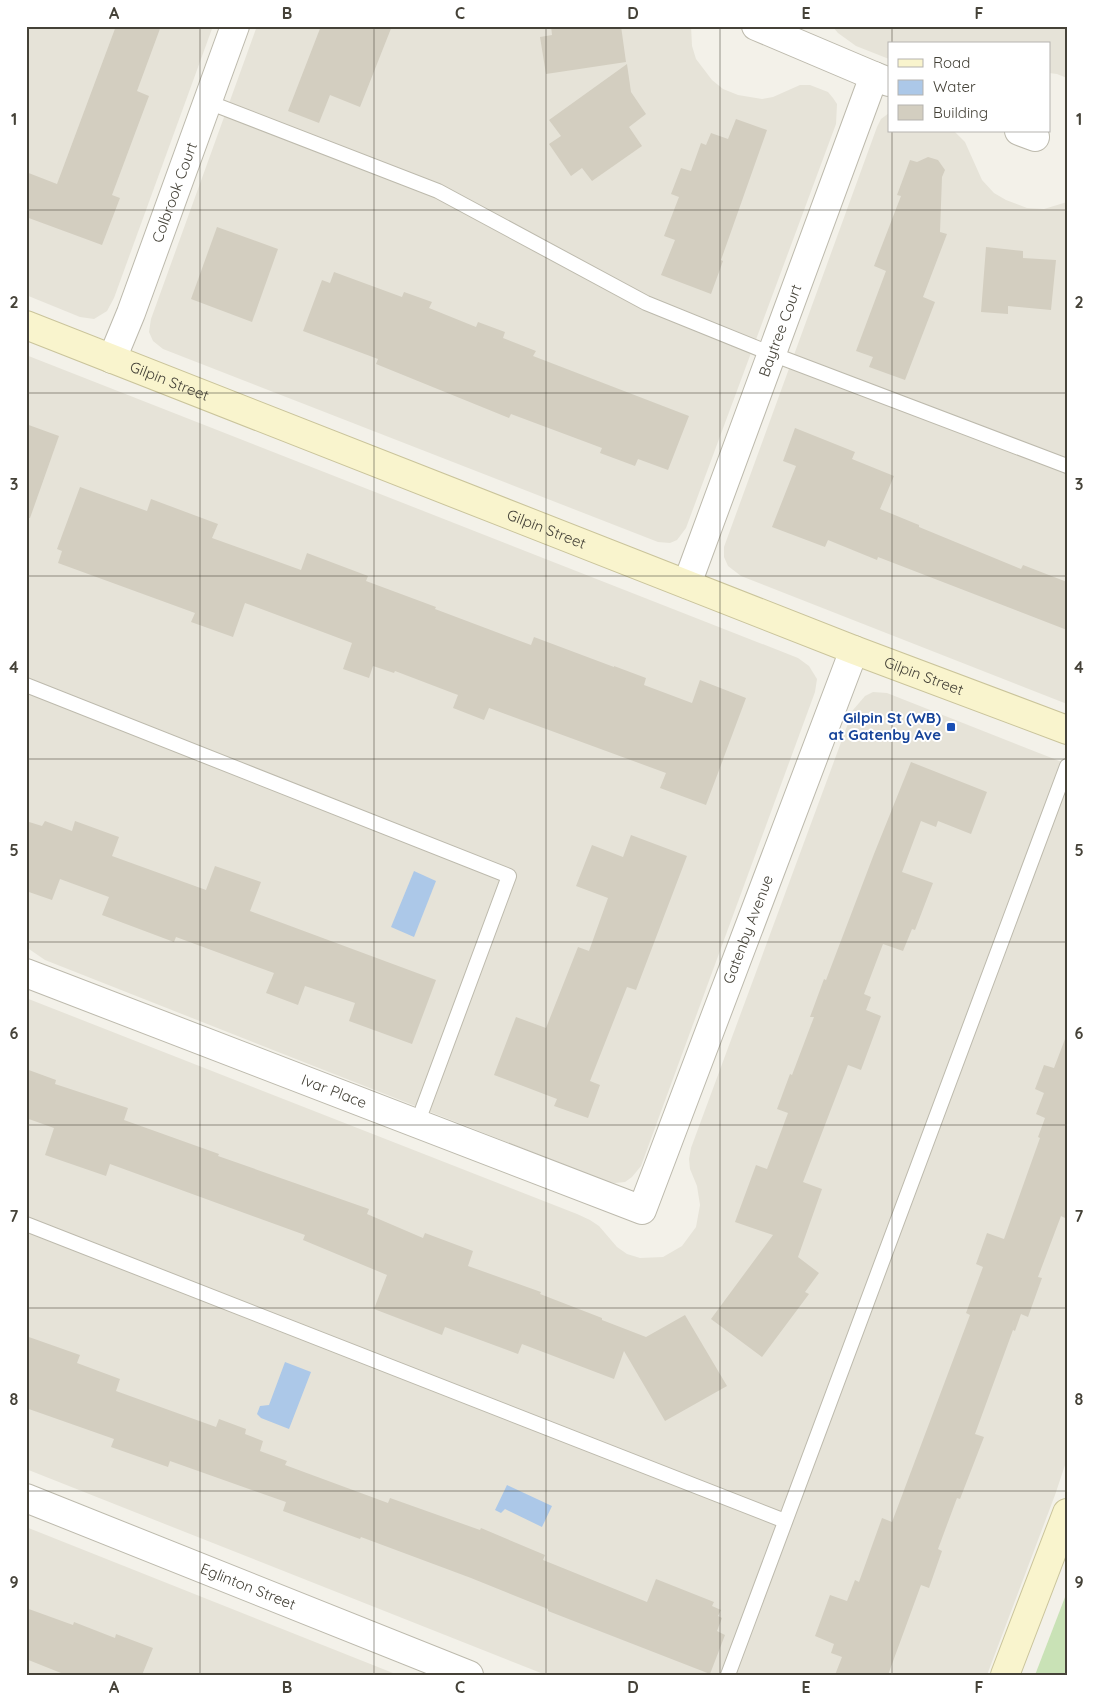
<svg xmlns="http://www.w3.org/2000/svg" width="1093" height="1701" viewBox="0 0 1093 1701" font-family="Quicksand,sans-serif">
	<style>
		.residential { fill: #e6e3d8 }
		.green { fill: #c9e2b6 }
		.water { fill: #acc8e8 }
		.building { fill: #d3cec0 }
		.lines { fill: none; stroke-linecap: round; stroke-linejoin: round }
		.lane-casing { stroke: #bdbaad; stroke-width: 16 }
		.street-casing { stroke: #bdbaad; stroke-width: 30 }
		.secondary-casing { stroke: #cac49b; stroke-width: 30 }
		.lane { stroke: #fff; stroke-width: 14 }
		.street { stroke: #fff; stroke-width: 28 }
		.secondary { stroke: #f9f4cd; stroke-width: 28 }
		.grid { fill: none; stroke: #454238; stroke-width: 1; stroke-opacity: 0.55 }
		.transit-dot { fill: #1a4fb4; stroke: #fff; stroke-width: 2 }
		.labels { text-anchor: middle; stroke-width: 4; stroke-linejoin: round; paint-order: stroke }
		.street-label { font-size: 15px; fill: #454238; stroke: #fff }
		.transit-label { font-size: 15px; font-weight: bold; fill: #164399; stroke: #fff; text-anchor: end }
		.neatline { fill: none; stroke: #454238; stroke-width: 2 }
		.grid-label { font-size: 16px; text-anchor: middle; font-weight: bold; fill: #454238 }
	</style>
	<rect width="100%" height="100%" fill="#f3f1e9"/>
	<g class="residential">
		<path d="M 26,26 L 213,26 L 114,298 L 107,311 L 94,319 L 80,317 L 26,295 Z"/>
		<path d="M 257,26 L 691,26 L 692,46 L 696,59 L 712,80 L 723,89 L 738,95 L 762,99 L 773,97 L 800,85 L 810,85 L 828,92 L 833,98 L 837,104 L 836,124 L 686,528 L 677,540 L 670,543 L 658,542 L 163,349 L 153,341 L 149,332 L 151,319 Z"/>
		<path d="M 832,26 L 1067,26 L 1067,78 L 1057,74 L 1049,73 L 1049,44 L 889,44 L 889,59 L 856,46 L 838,33 Z"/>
		<path d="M 889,113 L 889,131 L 954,131 L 965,142 L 969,151 L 982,180 L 994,193 L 1006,200 L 1027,208 L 1044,209 L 1067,202 L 1067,704 L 741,576 L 728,566 L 724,557 L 724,547 L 877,127 L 881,119 Z"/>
		<path d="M 26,355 L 798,658 L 809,666 L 817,679 L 815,692 L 641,1166 L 632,1177 L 625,1182 L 615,1183 L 608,1182 L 45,960 L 26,947 Z"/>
		<path d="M 873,692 L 887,693 L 1067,764 L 1067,1459 L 1055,1495 L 987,1675 L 546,1675 L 26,1469 L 26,998 L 577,1214 L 590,1220 L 599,1226 L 617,1247 L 627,1254 L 640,1258 L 663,1257 L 682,1246 L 696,1227 L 700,1205 L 697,1186 L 690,1169 L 689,1159 L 691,1148 L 853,710 L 865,696 Z"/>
		<path d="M 26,1527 L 398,1675 L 26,1675 Z"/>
	</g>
	<path class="green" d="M 1067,1592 L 1067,1675 L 1035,1675 Z"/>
	<g class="water">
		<path d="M 414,871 L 436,881 L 414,937 L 391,927 Z"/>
		<path d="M 285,1362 L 311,1372 L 289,1429 L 261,1418 L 257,1414 L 260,1406 L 269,1405 Z"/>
		<path d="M 507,1485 L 552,1506 L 542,1527 L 505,1509 L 501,1513 L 495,1510 Z"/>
	</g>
	<g class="building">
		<path d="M 116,26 L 161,26 L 137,91 L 149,96 L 112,195 L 120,198 L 102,245 L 26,217 L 26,172 L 57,184 Z"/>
		<path d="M 321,26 L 392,26 L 360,107 L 330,95 L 319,123 L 288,111 Z"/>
		<path d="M 551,26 L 621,26 L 626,62 L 546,74 L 540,37 L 552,35 Z"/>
		<path d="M 627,64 L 631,92 L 646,114 L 629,127 L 642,146 L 592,181 L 582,168 L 571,176 L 549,144 L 561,136 L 549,120 Z"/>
		<path d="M 736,119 L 767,130 L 721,260 L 723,261 L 711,294 L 661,275 L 675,240 L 664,236 L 679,197 L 671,194 L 681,168 L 691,171 L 701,143 L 706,145 L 711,133 L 728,139 Z"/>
		<path d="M 928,157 L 938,160 L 945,170 L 942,177 L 940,232 L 947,234 L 923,297 L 935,302 L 905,380 L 869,367 L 873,357 L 856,351 L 886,271 L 874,266 L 901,196 L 897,195 L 910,160 L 917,162 Z"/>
		<path d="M 217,227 L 278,249 L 252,322 L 191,299 Z"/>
		<path d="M 986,247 L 1023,251 L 1023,258 L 1056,260 L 1051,310 L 1008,306 L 1008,314 L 981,312 Z"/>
		<path d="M 334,272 L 402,297 L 404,292 L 432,302 L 429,308 L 476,327 L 478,322 L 505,332 L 503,338 L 536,351 L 533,356 L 689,416 L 668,470 L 638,459 L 635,466 L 600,453 L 602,448 L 511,414 L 509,418 L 376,364 L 378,359 L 303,331 L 322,280 L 330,283 Z"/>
		<path d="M 26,424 L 59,436 L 30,518 L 26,518 Z"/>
		<path d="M 795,428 L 855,452 L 852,459 L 894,476 L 880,509 L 919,525 L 919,527 L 1021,569 L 1023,565 L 1067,582 L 1067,630 L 878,557 L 877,560 L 828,540 L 825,547 L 772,527 L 796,466 L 783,461 Z"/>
		<path d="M 80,487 L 147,511 L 151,499 L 218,524 L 212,538 L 301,570 L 307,553 L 368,576 L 366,581 L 436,607 L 435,609 L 531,645 L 534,637 L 614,667 L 614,666 L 646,678 L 644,685 L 692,703 L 700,680 L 746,698 L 706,805 L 660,788 L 666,773 L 489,708 L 484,720 L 453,708 L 458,695 L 395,671 L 394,673 L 373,666 L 369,678 L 343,669 L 352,643 L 245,603 L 233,637 L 191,622 L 195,613 L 58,563 L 62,551 L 57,549 Z"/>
		<path d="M 911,762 L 987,792 L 971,834 L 938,821 L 936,827 L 921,821 L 902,872 L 933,883 L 915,930 L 912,929 L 903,951 L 883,944 L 864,994 L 871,997 L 866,1010 L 881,1016 L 861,1070 L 848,1065 L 803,1182 L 822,1189 L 798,1257 L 819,1273 L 805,1292 L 809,1294 L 762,1357 L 711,1319 L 773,1235 L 735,1222 L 756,1165 L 767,1169 L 788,1113 L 777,1109 L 790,1074 L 792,1075 L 814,1017 L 810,1017 L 824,979 L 826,980 L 874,854 Z"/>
		<path d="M 26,821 L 42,826 L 45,821 L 72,831 L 75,821 L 119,837 L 112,856 L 206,890 L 215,866 L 261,882 L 250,911 L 436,980 L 412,1044 L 349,1021 L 355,1003 L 305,986 L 298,1005 L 266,993 L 274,973 L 176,937 L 174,942 L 102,915 L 109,897 L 60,879 L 52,900 L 26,891 Z"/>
		<path d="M 631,835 L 687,856 L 636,990 L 627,987 L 590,1081 L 600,1085 L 588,1118 L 554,1106 L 557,1099 L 494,1075 L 516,1017 L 546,1028 L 578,947 L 589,951 L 608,898 L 576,886 L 592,845 L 623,857 Z"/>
		<path d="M 1065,1039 L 1067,1040 L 1067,1219 L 1061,1216 L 1038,1277 L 1042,1278 L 1028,1317 L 1021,1314 L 1015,1331 L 1013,1330 L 975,1434 L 984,1437 L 960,1499 L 957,1498 L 938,1549 L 942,1551 L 929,1588 L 921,1585 L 888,1675 L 835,1675 L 842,1657 L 831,1653 L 834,1644 L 815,1636 L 830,1595 L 847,1601 L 855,1580 L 859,1582 L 882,1518 L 892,1522 L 970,1315 L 966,1313 L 983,1267 L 976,1264 L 987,1233 L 1004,1239 L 1040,1138 L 1038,1137 L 1045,1118 L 1036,1114 L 1044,1093 L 1035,1089 L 1044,1065 L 1054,1068 Z"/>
		<path d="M 26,1069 L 56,1080 L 55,1084 L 128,1108 L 124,1120 L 219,1154 L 218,1156 L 369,1209 L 367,1214 L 423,1238 L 425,1233 L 473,1251 L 468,1266 L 541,1292 L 540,1294 L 602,1318 L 602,1320 L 646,1337 L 685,1315 L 727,1386 L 665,1421 L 624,1351 L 614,1379 L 522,1344 L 518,1354 L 445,1327 L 442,1335 L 374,1309 L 387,1275 L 303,1240 L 305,1235 L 110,1164 L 106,1176 L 45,1155 L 54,1128 L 26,1118 Z"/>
		<path d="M 26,1336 L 80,1355 L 77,1363 L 120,1379 L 116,1391 L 216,1427 L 219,1419 L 246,1429 L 245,1434 L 263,1441 L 260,1451 L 287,1461 L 285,1465 L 388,1503 L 390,1498 L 480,1530 L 481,1528 L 545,1555 L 543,1560 L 647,1602 L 656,1579 L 714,1602 L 712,1606 L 721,1610 L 718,1616 L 722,1618 L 717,1631 L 725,1635 L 710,1674 L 548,1611 L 548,1609 L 471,1578 L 361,1537 L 360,1539 L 283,1511 L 286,1502 L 170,1461 L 168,1467 L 111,1447 L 114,1439 L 26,1408 Z"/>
		<path d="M 26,1608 L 73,1625 L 74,1622 L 115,1638 L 116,1634 L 153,1648 L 142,1675 L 66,1675 L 26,1659 Z"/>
	</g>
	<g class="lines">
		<g class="lane-casing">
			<g id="lane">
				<path d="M 208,102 L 438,191 L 646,303 L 772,354 L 1067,466"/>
				<path d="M 26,685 L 509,876 L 417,1124"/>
				<path d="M 26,1224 L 785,1521"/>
				<path d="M 728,1675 L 1067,766"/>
			</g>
		</g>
		<g class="street-casing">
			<g id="street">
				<path d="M 756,26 L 874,76"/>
				<path d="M 1019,131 L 1035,137"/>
				<path id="s1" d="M 112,359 L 131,313 L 235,26"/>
				<path id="s2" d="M 687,584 L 874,76 L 889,82"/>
				<path id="s3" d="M 26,973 L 642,1210 L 854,650"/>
				<path id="s4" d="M 26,1498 L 469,1675"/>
			</g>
		</g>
		<g class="secondary-casing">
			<g id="secondary">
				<path id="s5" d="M 26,325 L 854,650 L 1067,730"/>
				<path d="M 1005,1675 L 1067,1513"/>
			</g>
		</g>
		<use href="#lane" class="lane"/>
		<use href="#street" class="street"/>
		<use href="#secondary" class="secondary"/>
	</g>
	<path class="grid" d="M 200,26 L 200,1675M 374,26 L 374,1675M 546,26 L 546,1675M 720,26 L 720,1675M 892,26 L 892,44M 892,131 L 892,1675M 26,210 L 1067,210M 26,393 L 1067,393M 26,576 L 1067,576M 26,759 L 1067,759M 26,942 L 1067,942M 26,1125 L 1067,1125M 26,1308 L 1067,1308M 26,1491 L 1067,1491"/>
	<rect class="transit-dot" x="946" y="722" width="10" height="10" rx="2.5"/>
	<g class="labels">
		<g class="street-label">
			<text dy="5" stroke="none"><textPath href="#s1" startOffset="178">Colbrook Court</textPath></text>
			<text dy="5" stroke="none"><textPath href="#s2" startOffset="270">Baytree Court</textPath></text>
			<text dy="5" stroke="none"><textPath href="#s5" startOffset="154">Gilpin Street</textPath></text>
			<text dy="5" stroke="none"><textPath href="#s5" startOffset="559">Gilpin Street</textPath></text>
			<text dy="5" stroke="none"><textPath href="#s5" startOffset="964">Gilpin Street</textPath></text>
			<text dy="5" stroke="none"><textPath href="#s3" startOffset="960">Gatenby Avenue</textPath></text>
			<text dy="5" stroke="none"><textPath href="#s3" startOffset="330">Ivar Place</textPath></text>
			<text dy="5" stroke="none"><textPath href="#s4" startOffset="239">Eglinton Street</textPath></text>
		</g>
		<g class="transit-label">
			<text x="941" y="723">Gilpin St (WB)<tspan x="941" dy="17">at Gatenby Ave</tspan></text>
		</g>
	</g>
	<rect width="1093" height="1701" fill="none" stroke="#ffffff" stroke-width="55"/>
	<rect x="888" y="42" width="162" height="90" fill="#ffffff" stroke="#b5b3af"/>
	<rect x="898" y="59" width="25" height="8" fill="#f9f4cd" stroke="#b5b3af"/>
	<text x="933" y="68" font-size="15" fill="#454238">Road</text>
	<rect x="898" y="80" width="25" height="15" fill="#acc8e8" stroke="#b5b3af"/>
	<text x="933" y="92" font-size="15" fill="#454238">Water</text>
	<rect x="898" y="105" width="25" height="15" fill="#d3cec0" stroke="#b5b3af"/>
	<text x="933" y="118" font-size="15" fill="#454238">Building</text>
	<rect x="28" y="28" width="1038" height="1646" class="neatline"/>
	<g class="grid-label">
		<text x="114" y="19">A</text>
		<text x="287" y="19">B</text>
		<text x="460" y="19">C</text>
		<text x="633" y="19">D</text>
		<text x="806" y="19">E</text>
		<text x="979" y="19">F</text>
		<text x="14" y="125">1</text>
		<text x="1079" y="125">1</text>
		<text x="14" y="308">2</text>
		<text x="1079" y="308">2</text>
		<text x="14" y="490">3</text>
		<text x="1079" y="490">3</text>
		<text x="14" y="673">4</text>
		<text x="1079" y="673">4</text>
		<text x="14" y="856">5</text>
		<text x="1079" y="856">5</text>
		<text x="14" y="1039">6</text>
		<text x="1079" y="1039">6</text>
		<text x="14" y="1222">7</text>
		<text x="1079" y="1222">7</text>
		<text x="14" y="1405">8</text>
		<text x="1079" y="1405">8</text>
		<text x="14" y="1588">9</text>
		<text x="1079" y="1588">9</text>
		<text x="114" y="1693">A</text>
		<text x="287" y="1693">B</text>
		<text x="460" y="1693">C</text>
		<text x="633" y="1693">D</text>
		<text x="806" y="1693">E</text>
		<text x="979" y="1693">F</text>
	</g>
</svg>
